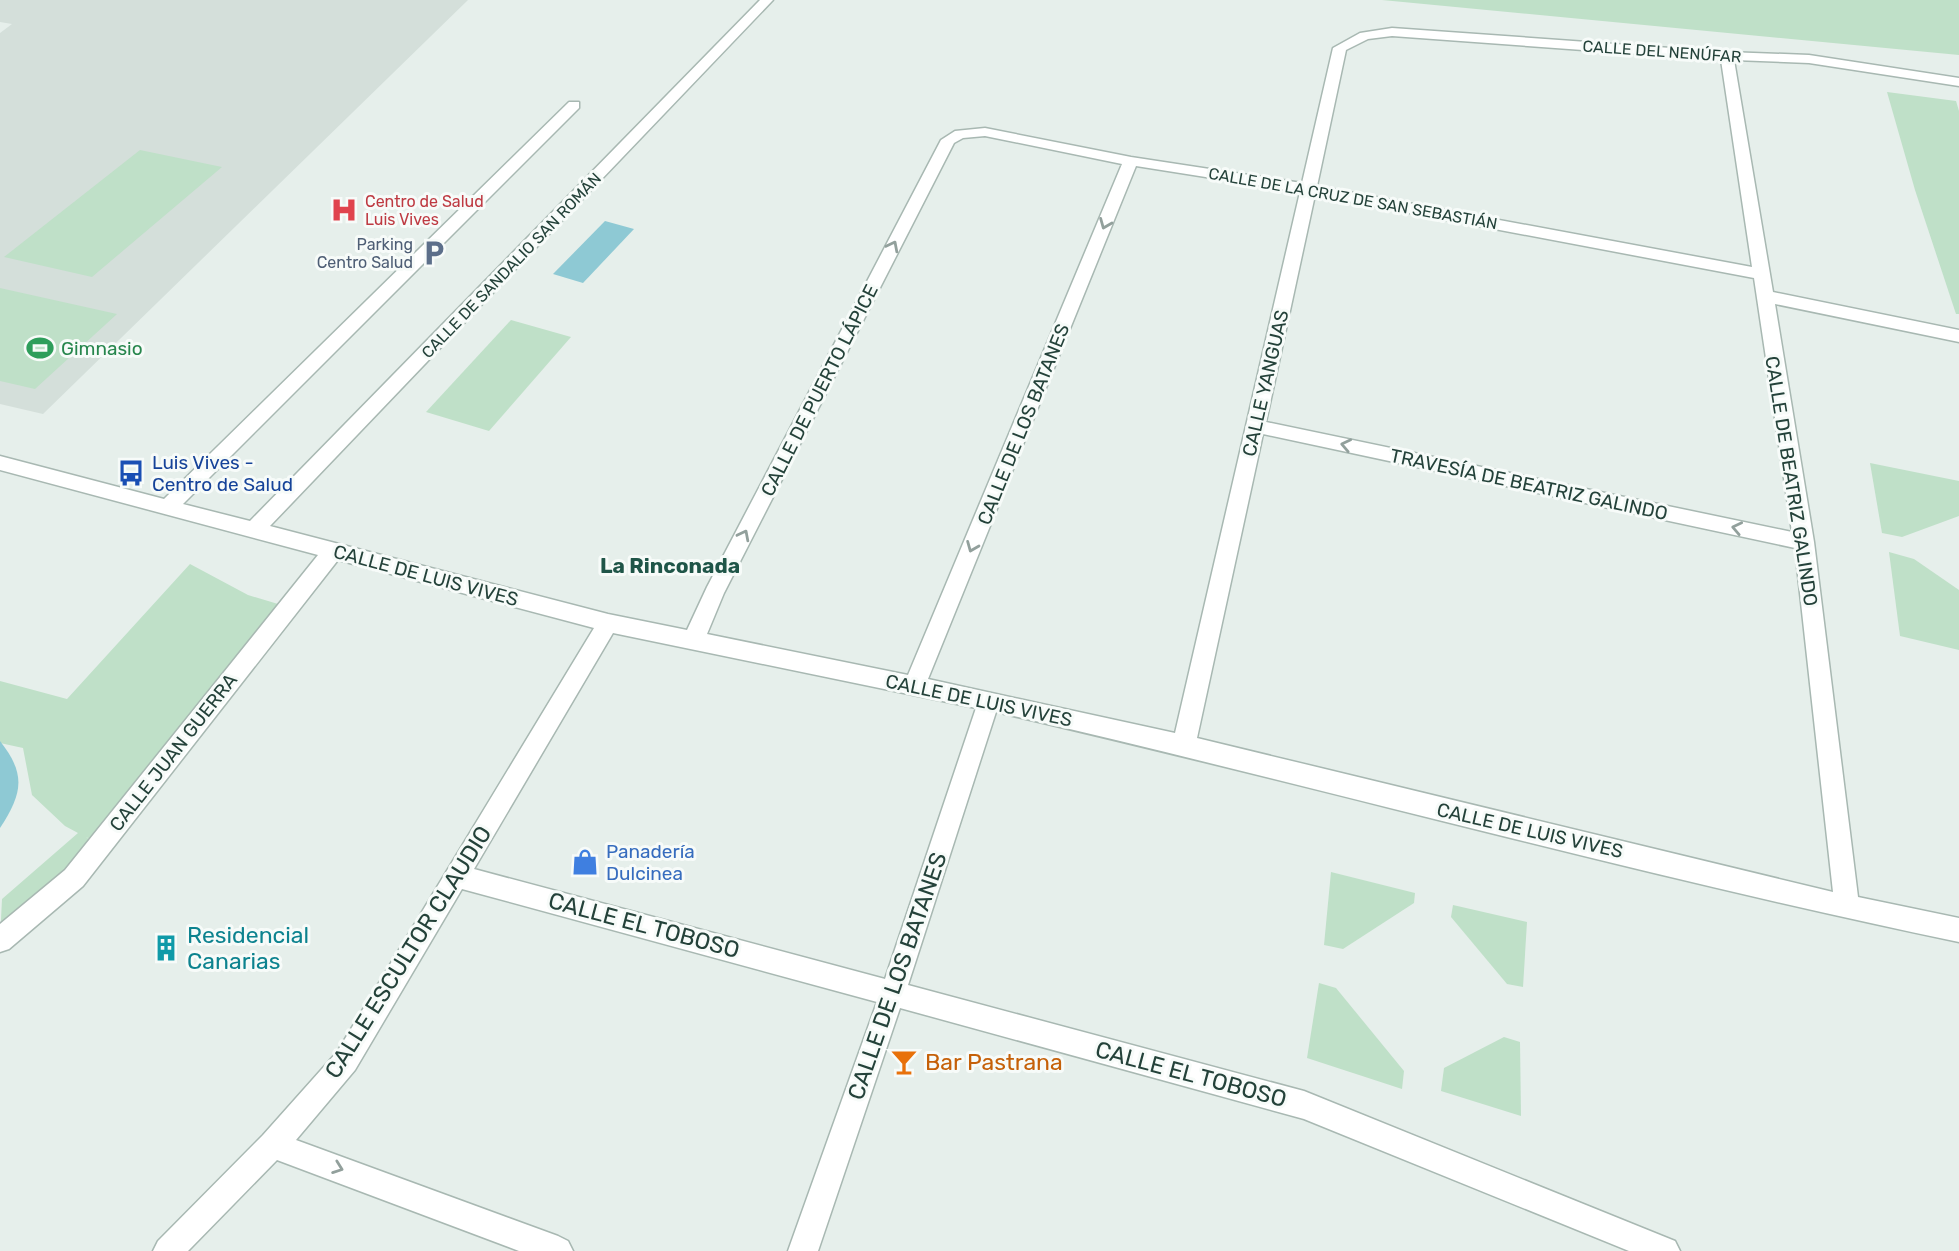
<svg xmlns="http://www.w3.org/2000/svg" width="1959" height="1251" viewBox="0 0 1959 1251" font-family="Rubik,sans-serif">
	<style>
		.built { fill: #d4dfda }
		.green { fill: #bfe0c8 }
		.water { fill: #8ec9d4 }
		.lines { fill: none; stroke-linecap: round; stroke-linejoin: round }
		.minor-casing { stroke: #a8b8b2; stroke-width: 3 }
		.minor { fill: #fff; fill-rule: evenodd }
		.oneway { stroke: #92a09c }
		.labels { text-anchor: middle; stroke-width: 6; stroke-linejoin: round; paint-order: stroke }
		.far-street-label { font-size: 16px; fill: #24423a; stroke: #f7fbf9 }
		.far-health-label { font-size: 16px; fill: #be3a42; stroke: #f7fbf9; text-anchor: start }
		.far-service-label { font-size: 16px; fill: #4e5e75; stroke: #f7fbf9; text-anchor: end }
		.leisure-label { font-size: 19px; fill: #27864d; stroke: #f7fbf9; text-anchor: start }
		.street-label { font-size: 19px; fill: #24423a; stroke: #f7fbf9 }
		.transit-label { font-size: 19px; fill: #164399; stroke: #f7fbf9; text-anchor: start }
		.shop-label { font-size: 19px; fill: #366cbe; stroke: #f7fbf9; text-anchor: start }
		.neighbourhood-label { font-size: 21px; font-weight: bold; fill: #1f5548; stroke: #f7fbf9 }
		.near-street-label { font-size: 23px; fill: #24423a; stroke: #f7fbf9 }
		.near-culture-label { font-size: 23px; fill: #0d838f; stroke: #f7fbf9; text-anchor: start }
		.near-food-label { font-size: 23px; fill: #c56008; stroke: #f7fbf9; text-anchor: start }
	</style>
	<rect width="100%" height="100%" fill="#e6efeb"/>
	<path class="built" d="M 0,0 L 468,0 L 43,414 L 0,404 L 0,33 L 12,24 L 0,22 Z"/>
	<g class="green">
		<path d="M 1382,0 L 1959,0 L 1959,55 Z"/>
		<path d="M 1887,92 L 1956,101 L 1959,111 L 1959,314 L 1956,314 L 1915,190 Z"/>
		<path d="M 140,150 L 222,167 L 92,277 L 4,257 Z"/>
		<path d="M 0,288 L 117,314 L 35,389 L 0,381 Z"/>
		<path d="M 511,320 L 571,337 L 489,431 L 426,412 Z"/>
		<path d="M 1870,463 L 1959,481 L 1959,516 L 1902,537 L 1882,533 Z"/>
		<path d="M 1889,552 L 1914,559 L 1959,590 L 1959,650 L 1900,636 Z"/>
		<path d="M 190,564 L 248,595 L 288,607 L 100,844 L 86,837 L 104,850 L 0,940 L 2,899 L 78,833 L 65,826 L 32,795 L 23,748 L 0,743 L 0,681 L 67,699 Z"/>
		<path d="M 1331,872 L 1415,893 L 1414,903 L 1343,949 L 1324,945 Z"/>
		<path d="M 1453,905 L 1527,922 L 1523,987 L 1507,984 L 1451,917 Z"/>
		<path d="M 1319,983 L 1336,988 L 1404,1071 L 1402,1089 L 1307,1058 Z"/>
		<path d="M 1504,1037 L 1520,1042 L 1521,1116 L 1441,1091 L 1444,1068 Z"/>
	</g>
	<g class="water">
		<path d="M 605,221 L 634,229 L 583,283 L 553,274 Z"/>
		<path d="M 0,741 C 26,774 23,793 0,828 Z"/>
	</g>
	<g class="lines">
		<g class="minor-casing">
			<path id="minor" d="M 760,0 L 773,0 L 270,526 L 608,614 L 687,630 L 707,587 L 941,140 L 955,131 L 985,128 L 1131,157 L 1302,183 L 1333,48 L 1360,33 L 1392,28 L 1727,52 L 1809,55 L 1959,78 L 1959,86 L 1809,63 L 1734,60 L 1773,292 L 1959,330 L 1959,342 L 1775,304 L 1814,542 L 1858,897 L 1959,918 L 1959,942 C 1636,875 1318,786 996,712 L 908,985 L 1304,1091 L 1675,1241 L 1680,1251 L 1629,1251 L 1304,1119 L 900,1008 L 818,1251 L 788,1251 L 877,1002 L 462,889 L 355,1070 L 296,1140 L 558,1236 L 568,1241 L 573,1251 L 519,1251 L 277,1160 L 188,1251 L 153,1251 L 158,1241 L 263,1135 L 337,1052 L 594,628 L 338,560 L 83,886 L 9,949 L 0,952 L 0,924 L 65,870 L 318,555 L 0,470 L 0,456 L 164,499 L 569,102 L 579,102 L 579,108 L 183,504 L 250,521 ZM 1392,36 L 1721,60 L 1752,267 L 1317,186 L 1346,50 L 1368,39 ZM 985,136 L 1122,164 L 908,675 L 707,634 L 724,593 L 954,143 L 963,138 ZM 1136,166 L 1300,192 L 1175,733 L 928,679 ZM 1315,195 L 1754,278 L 1792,532 L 1266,422 ZM 1263,434 L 1795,548 L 1833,892 L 1197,738 ZM 613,633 L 976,708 L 885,979 L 474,869 Z"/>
		</g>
		<use href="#minor" class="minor"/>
	</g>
	<defs><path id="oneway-chevron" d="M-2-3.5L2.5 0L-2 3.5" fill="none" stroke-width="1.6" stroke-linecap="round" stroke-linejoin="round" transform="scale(1.75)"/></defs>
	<g class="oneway">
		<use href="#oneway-chevron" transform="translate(1105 224) rotate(112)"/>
		<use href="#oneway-chevron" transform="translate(893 246) rotate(-63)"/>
		<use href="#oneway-chevron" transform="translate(1346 445) rotate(-168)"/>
		<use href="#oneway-chevron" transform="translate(1737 528) rotate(-168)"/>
		<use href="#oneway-chevron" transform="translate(744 535) rotate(-63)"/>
		<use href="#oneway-chevron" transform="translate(972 547) rotate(112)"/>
		<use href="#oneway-chevron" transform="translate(338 1168) rotate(20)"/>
	</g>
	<defs>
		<g id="hospital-bare" transform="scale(2.1)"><path d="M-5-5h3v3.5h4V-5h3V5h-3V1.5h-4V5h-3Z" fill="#e0444e" stroke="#f7fbf9" stroke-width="2.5" paint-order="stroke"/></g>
		<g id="parking-bare" transform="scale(2.1)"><path d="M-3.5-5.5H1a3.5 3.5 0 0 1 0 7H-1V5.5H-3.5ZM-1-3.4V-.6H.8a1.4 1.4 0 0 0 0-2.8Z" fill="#5c6f8a" stroke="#f7fbf9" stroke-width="2.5" paint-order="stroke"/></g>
		<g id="stadium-bare" transform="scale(2.1)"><path d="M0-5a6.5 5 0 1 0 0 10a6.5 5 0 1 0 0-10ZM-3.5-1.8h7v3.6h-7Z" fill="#2e9e5b" stroke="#f7fbf9" stroke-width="2.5" paint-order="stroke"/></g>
		<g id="bus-bare" transform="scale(2.1)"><path d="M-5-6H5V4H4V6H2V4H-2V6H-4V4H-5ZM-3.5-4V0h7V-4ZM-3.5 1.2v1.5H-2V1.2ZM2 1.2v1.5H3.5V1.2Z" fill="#1a4fb4" stroke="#f7fbf9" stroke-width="2.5" paint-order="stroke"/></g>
		<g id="shop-bare" transform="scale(2.1)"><path d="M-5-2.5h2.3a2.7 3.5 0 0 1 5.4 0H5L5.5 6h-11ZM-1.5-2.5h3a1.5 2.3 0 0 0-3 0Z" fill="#3f7fe0" stroke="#f7fbf9" stroke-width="2.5" paint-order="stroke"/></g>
		<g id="building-bare" transform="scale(2.1)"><path d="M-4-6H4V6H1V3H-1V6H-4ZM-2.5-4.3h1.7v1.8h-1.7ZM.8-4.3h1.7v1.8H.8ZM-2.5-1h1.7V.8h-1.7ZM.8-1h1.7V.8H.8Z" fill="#0f9aa8" stroke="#f7fbf9" stroke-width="2.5" paint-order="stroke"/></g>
		<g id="bar-bare" transform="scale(2.1)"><path d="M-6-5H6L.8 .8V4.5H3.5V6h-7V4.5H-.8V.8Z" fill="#e8710a" stroke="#f7fbf9" stroke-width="2.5" paint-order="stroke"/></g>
	</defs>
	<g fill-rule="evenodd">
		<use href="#hospital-bare" x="344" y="210"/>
		<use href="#parking-bare" x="434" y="253"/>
		<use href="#stadium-bare" x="40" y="348"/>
		<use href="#bus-bare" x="131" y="473"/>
		<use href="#shop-bare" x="585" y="862"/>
		<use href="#building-bare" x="166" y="948"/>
		<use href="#bar-bare" x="904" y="1062"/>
	</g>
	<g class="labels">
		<g class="far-street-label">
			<text transform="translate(1662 51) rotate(4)" y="6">CALLE DEL NENÚFAR</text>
			<text transform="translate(1353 198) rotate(10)" y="6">CALLE DE LA CRUZ DE SAN SEBASTIÁN</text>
			<text transform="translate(511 265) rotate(-46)" y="6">CALLE DE SANDALIO SAN ROMÁN</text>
		</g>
		<g class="far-health-label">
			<text x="365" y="207">Centro de Salud<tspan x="365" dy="18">Luis Vives</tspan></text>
		</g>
		<g class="far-service-label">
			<text x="413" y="250">Parking<tspan x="413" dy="18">Centro Salud</tspan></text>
		</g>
		<g class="leisure-label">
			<text x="61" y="355">Gimnasio</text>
		</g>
		<g class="street-label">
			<text transform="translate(1265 383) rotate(-77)" y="7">CALLE YANGUAS</text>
			<text transform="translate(819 390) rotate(-63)" y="7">CALLE DE PUERTO LÁPICE</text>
			<text transform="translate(1023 424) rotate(-68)" y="7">CALLE DE LOS BATANES</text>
			<text transform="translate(1792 481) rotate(81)" y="7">CALLE DE BEATRIZ GALINDO</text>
			<text transform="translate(1529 484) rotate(12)" y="7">TRAVESÍA DE BEATRIZ GALINDO</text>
			<text transform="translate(426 575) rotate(15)" y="7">CALLE DE LUIS VIVES</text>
			<text transform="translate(979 700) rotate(12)" y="7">CALLE DE LUIS VIVES</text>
			<text transform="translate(173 752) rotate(-52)" y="7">CALLE JUAN GUERRA</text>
			<text transform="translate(1530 830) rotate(13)" y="7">CALLE DE LUIS VIVES</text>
		</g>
		<g class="transit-label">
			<text x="152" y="469">Luis Vives -<tspan x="152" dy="22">Centro de Salud</tspan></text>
		</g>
		<g class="shop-label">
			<text x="606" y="858">Panadería<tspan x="606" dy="22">Dulcinea</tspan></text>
		</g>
		<g class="neighbourhood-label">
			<text x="670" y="573">La Rinconada</text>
		</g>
		<g class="near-street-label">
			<text transform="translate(644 925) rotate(15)" y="8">CALLE EL TOBOSO</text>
			<text transform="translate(408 952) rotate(-58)" y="8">CALLE ESCULTOR CLAUDIO</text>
			<text transform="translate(897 976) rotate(-71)" y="8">CALLE DE LOS BATANES</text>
			<text transform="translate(1191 1074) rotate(15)" y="8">CALLE EL TOBOSO</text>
		</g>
		<g class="near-culture-label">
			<text x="187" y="943">Residencial<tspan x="187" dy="26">Canarias</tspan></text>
		</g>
		<g class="near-food-label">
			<text x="925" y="1070">Bar Pastrana</text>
		</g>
	</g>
</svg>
